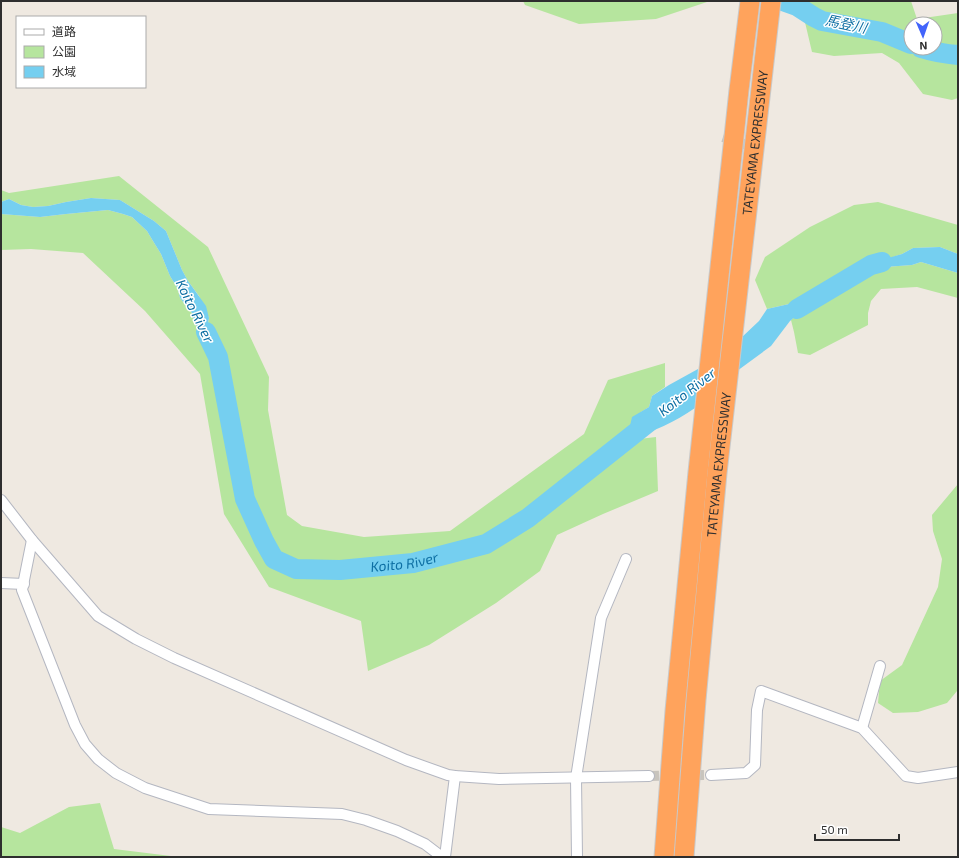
<svg xmlns="http://www.w3.org/2000/svg" width="959" height="858" viewBox="0 0 959 858" font-family="'Exo 2','Noto Sans JP',sans-serif">
	<style>
		.green { fill: #b6e59e; fill-rule: evenodd }
		.water { fill: #75cff0 }
		.lines { fill: none; stroke-linecap: round; stroke-linejoin: round }
		.river { stroke: #75cff0; stroke-width: 20 }
		.street-tunnel { stroke: #c8c4bd; stroke-width: 10; stroke-dasharray: 10 5; stroke-linecap: butt }
		.street-casing { stroke: #b4b7c1; stroke-width: 12 }
		.highway-casing { stroke: #c9c9c9; stroke-width: 21 }
		.street { stroke: #fff; stroke-width: 10 }
		.highway { stroke: #ffa35c; stroke-width: 19 }
		.labels { text-anchor: middle; stroke-width: 3; stroke-linejoin: round; paint-order: stroke }
		.street-label { font-size: 13px; fill: #2e2e2e; stroke: #fff }
		.water-label { font-size: 14px; font-style: italic; fill: #0d6fa3; stroke: #fff }
	</style>
	<rect width="100%" height="100%" fill="#efe9e1"/>
	<g class="green">
		<path d="M 523,1 L 710,1 L 656,19 L 579,24 L 525,5 Z"/>
		<path d="M 800,1 L 911,1 L 917,19 L 958,13 L 958,98 L 952,100 L 923,94 L 899,63 L 882,53 L 834,56 L 812,52 ZM 911,24 L 935,24 L 935,48 L 911,48 Z"/>
		<path d="M 119,176 L 208,247 L 269,377 L 268,410 L 287,515 L 302,526 L 364,537 L 450,531 L 584,434 L 608,380 L 665,363 L 665,387 L 652,396 L 649,407 L 641,412 L 629,429 L 631,440 L 656,437 L 658,491 L 603,514 L 557,535 L 540,571 L 496,603 L 429,645 L 368,671 L 361,621 L 269,587 L 224,514 L 200,374 L 145,311 L 83,253 L 31,249 L 1,250 L 1,214 L 40,217 L 66,214 L 108,210 L 123,214 L 132,217 L 147,231 L 153,241 L 161,254 L 170,276 L 178,289 L 180,298 L 192,313 L 195,324 L 217,356 L 207,328 L 209,318 L 199,296 L 188,281 L 182,270 L 166,231 L 154,221 L 120,200 L 91,198 L 66,202 L 48,206 L 33,207 L 21,205 L 9,199 L 1,202 L 1,190 L 9,193 Z"/>
		<path d="M 878,202 L 958,225 L 958,254 L 940,247 L 913,248 L 902,254 L 887,259 L 858,273 L 862,275 L 878,272 L 885,267 L 912,265 L 921,262 L 958,273 L 958,298 L 917,287 L 881,289 L 871,301 L 868,313 L 868,325 L 810,355 L 798,353 L 794,332 L 791,320 L 797,315 L 799,310 L 820,295 L 800,297 L 794,301 L 789,304 L 767,309 L 755,280 L 765,257 L 810,227 L 854,205 Z"/>
		<path d="M 958,484 L 958,689 L 957,691 L 947,703 L 918,712 L 893,713 L 878,703 L 880,681 L 902,665 L 938,587 L 942,559 L 933,531 L 932,515 Z"/>
		<path d="M 100,803 L 114,849 L 179,857 L 1,857 L 1,827 L 20,833 L 69,807 Z"/>
	</g>
	<g class="water">
		<path d="M 91,198 L 120,200 L 154,221 L 166,231 L 182,270 L 188,281 L 206,306 L 209,318 L 207,328 L 218,357 L 210,349 L 199,329 L 195,324 L 192,313 L 180,298 L 178,289 L 170,276 L 161,254 L 153,241 L 147,231 L 132,217 L 123,214 L 108,210 L 66,214 L 40,217 L 1,214 L 1,202 L 9,199 L 21,205 L 33,207 L 48,206 L 66,202 Z"/>
		<path d="M 940,247 L 958,254 L 958,273 L 921,262 L 912,265 L 885,267 L 878,272 L 862,275 L 858,273 L 861,267 L 867,264 L 902,254 L 913,248 Z"/>
		<path d="M 810,294 L 820,295 L 799,310 L 797,315 L 790,321 L 771,346 L 737,371 L 741,338 L 759,321 L 767,309 L 789,304 L 794,301 L 799,297 Z"/>
		<path d="M 698,369 L 695,408 C 675,422 653,431 631,440 L 627,439 L 632,417 L 649,407 L 652,396 L 669,385 Z"/>
	</g>
	<g class="lines">
		<g class="river">
			<path d="M 783,1 L 797,6 L 814,17 L 822,21 L 882,32 L 911,44"/>
			<path d="M 921,48 C 934,52 945,54 958,55"/>
			<path d="M 797,309 L 871,265 L 882,262"/>
			<path id="s1" d="M 206,332 L 218,357 L 245,499 L 264,541 L 274,559 L 296,569 L 340,570 L 413,563 L 486,544 L 528,518 L 649,422"/>
		</g>
		<g class="street-tunnel">
			<path d="M 723,137 L 764,151"/>
			<path d="M 649,776 L 711,775"/>
		</g>
		<g class="street-casing">
			<g id="street">
				<path d="M 1,500 L 32,540 L 98,616 L 136,639 L 174,658 L 406,760 L 448,775 L 455,776 L 499,779 L 649,776"/>
				<path d="M 32,540 L 22,590 L 75,725 L 85,744 L 98,759 L 116,773 L 145,788 L 209,809 L 342,814 L 366,820 L 397,831 L 425,844 L 442,857"/>
				<path d="M 1,583 L 24,584"/>
				<path d="M 862,728 L 880,666"/>
				<path d="M 711,775 L 746,773 L 755,765 L 757,710 L 761,691 L 862,728 L 906,776 L 918,778 L 958,772"/>
				<path d="M 445,857 L 455,776"/>
				<path d="M 577,857 L 576,778 L 601,618 L 626,559"/>
			</g>
		</g>
		<g class="highway-casing">
			<g id="highway">
				<path d="M 664,857 L 675,711 L 698,472 L 739,90 L 750,1"/>
				<path id="s2" d="M 684,857 L 696,700 L 717,473 L 771,1"/>
			</g>
		</g>
		<use href="#street" class="street"/>
		<use href="#highway" class="highway"/>
	</g>
	<g class="labels">
		<g class="street-label">
			<text dy="5" stroke="none"><textPath href="#s2" startOffset="718">TATEYAMA EXPRESSWAY</textPath></text>
			<text dy="5" stroke="none"><textPath href="#s2" startOffset="394">TATEYAMA EXPRESSWAY</textPath></text>
		</g>
		<g class="water-label">
			<text transform="translate(846 24) rotate(12)" y="5">馬登川</text>
			<text transform="translate(195 311) rotate(64)" y="5">Koito River</text>
			<text transform="translate(687 392) rotate(-38)" y="5">Koito River</text>
			<text dy="5" stroke="none"><textPath href="#s1" startOffset="372">Koito River</textPath></text>
		</g>
	</g>
	<rect width="959" height="858" fill="none" stroke="#2e2e2e" stroke-width="4"/>
	<rect x="16" y="16" width="130" height="72" fill="#ffffff" stroke="#ababab"/>
	<rect x="24" y="29" width="20" height="6" fill="#ffffff" stroke="#ababab"/>
	<text x="52" y="36" font-size="12" fill="#2e2e2e">道路</text>
	<rect x="24" y="46" width="20" height="12" fill="#b6e59e" stroke="#ababab"/>
	<text x="52" y="56" font-size="12" fill="#2e2e2e">公園</text>
	<rect x="24" y="66" width="20" height="12" fill="#75cff0" stroke="#ababab"/>
	<text x="52" y="76" font-size="12" fill="#2e2e2e">水域</text>
	<g transform="translate(923 36) rotate(178)"><circle r="19" fill="#ffffff" stroke="#ababab"/>
	<path d="M0-3L7 15L0 10L-7 15Z" fill="#4264fb"/>
	<text y="-6" font-size="11" font-weight="bold" text-anchor="middle" fill="#2e2e2e">N</text>
	</g>
	<path d="M815 834v6h84v-6" fill="none" stroke="#2e2e2e" stroke-width="2"/>
	<text x="821" y="834" font-size="12" fill="#2e2e2e" stroke="#ffffff" stroke-width="3" paint-order="stroke">50 m</text>
</svg>
